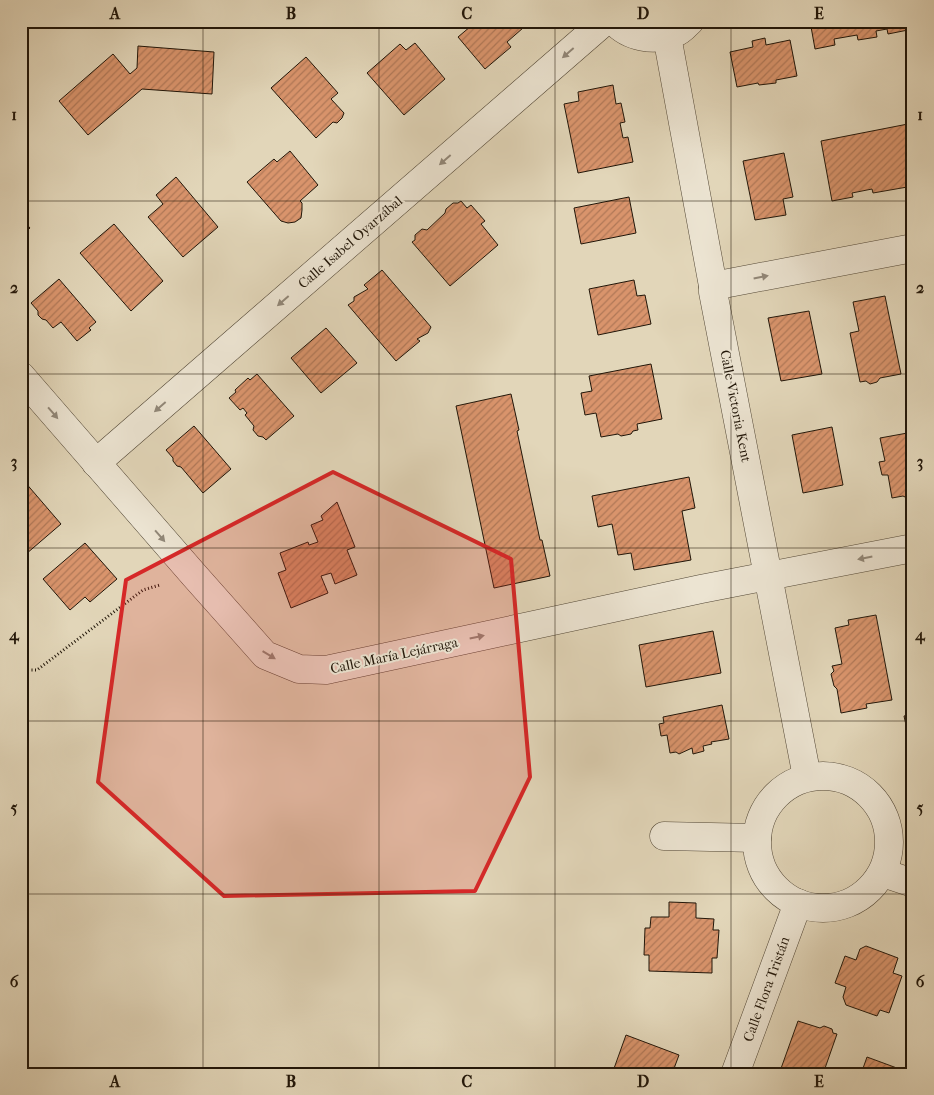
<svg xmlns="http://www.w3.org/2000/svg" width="934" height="1095" viewBox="0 0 934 1095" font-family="'IM FELL French Canon',serif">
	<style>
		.building { fill: url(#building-hatch); stroke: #211609 }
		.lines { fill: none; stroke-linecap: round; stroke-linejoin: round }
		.street-casing { stroke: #514635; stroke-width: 29 }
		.path { stroke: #211609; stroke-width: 3; stroke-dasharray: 1 2.5; stroke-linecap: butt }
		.street { stroke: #ece4d2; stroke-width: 28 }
		.oneway { fill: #918778 }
		.marked { fill: #d62828; fill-opacity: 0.2; stroke: #d62828; stroke-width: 4; stroke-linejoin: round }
		.grid { fill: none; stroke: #211609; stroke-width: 1; stroke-opacity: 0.55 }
		.labels { text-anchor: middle; stroke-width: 4; stroke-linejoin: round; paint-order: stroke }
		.street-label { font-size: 14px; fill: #211609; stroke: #ece4d2 }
		.neatline { fill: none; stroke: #211609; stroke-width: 2 }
		.grid-label { font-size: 16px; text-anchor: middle; font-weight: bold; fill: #211609 }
	</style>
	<defs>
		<pattern id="building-hatch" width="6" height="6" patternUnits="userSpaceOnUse" patternTransform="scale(1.25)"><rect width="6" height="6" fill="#d9946c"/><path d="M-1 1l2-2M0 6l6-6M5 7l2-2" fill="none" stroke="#b07857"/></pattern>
	</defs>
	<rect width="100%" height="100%" fill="#e2d6b9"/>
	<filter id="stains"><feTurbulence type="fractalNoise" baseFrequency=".004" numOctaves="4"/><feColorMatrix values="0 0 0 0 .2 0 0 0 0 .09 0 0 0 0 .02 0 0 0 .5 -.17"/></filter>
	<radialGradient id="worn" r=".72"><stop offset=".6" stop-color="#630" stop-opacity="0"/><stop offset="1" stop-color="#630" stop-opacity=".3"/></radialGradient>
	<g class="building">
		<path d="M 477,21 L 478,21 L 481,24 L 485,21 L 531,21 L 507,42 L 511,47 L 485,69 L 458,37 Z"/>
		<path d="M 810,21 L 906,21 L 908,30 L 888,34 L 887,29 L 876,31 L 877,37 L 858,40 L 857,35 L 834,39 L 835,45 L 815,49 Z"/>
		<path d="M 765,38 L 766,45 L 790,40 L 797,76 L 776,80 L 776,83 L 759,85 L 758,83 L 737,87 L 730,52 L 753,47 L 752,41 Z"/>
		<path d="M 415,43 L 445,79 L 404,115 L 367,73 L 400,44 L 406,50 Z"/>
		<path d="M 138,46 L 214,52 L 212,94 L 142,89 L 88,135 L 59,101 L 113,54 L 130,74 L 137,68 Z"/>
		<path d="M 306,57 L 338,93 L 331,99 L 344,113 L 342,118 L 337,123 L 333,122 L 316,138 L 271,88 Z"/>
		<path d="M 613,85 L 616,104 L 621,103 L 625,122 L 620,123 L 623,138 L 628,137 L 633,162 L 578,173 L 564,104 L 579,101 L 578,92 Z"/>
		<path d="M 913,123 L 913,186 L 873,193 L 872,189 L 852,193 L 853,197 L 832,201 L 821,141 Z"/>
		<path d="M 290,151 L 318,185 L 300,201 L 302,203 L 302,210 L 301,218 L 295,222 L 288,223 L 281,221 L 247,182 L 274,159 L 277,162 Z"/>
		<path d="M 784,153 L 793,197 L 783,199 L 786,215 L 755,220 L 743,161 Z"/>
		<path d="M 176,177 L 218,227 L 183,257 L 148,217 L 163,204 L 156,195 Z"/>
		<path d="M 629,197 L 636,233 L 581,244 L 574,208 Z"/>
		<path d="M 461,201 L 467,208 L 471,205 L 485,221 L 481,224 L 498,245 L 450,286 L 412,242 L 415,240 L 415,235 L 422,229 L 427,230 L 445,213 L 446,209 L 453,203 L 458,203 Z"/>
		<path d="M 21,218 L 30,228 L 21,236 Z"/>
		<path d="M 114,224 L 163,281 L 131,311 L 80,253 Z"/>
		<path d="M 382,270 L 431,327 L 428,333 L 417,339 L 420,341 L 396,361 L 348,305 L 354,301 L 354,297 L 368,289 L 364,285 Z"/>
		<path d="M 59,279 L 96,322 L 89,328 L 91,330 L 77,341 L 61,322 L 53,328 L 46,320 L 42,319 L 38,315 L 38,311 L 31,303 Z"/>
		<path d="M 634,280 L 637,296 L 645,295 L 651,324 L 598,335 L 589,289 Z"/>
		<path d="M 885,296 L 901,374 L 880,378 L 877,382 L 870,384 L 866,381 L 860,382 L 850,333 L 859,331 L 853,302 Z"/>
		<path d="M 809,311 L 822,374 L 781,381 L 768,318 Z"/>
		<path d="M 326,328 L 357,363 L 321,393 L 291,358 Z"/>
		<path d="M 651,364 L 662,419 L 637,424 L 638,430 L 633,431 L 631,434 L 621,436 L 618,434 L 601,437 L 596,413 L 585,415 L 581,393 L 592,391 L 589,376 Z"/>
		<path d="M 257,374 L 294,416 L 266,440 L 263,437 L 258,436 L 253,430 L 254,426 L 245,415 L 247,413 L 243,408 L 240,410 L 229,398 L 236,392 L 235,390 L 248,378 L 250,380 Z"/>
		<path d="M 511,394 L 519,430 L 517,431 L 540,540 L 542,540 L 550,576 L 494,588 L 456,406 Z"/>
		<path d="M 194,426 L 231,469 L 203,493 L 181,467 L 177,466 L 173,461 L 173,458 L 166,450 Z"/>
		<path d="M 832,427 L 843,485 L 803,493 L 792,435 Z"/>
		<path d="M 913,432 L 913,497 L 907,498 L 903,496 L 892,498 L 888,475 L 882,475 L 879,462 L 885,461 L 880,438 Z"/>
		<path d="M 689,477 L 695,508 L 682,511 L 691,560 L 634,570 L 631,553 L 618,555 L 612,524 L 598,527 L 592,496 Z"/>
		<path d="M 24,481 L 61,524 L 26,554 L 21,549 L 21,483 Z"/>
		<path d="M 337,502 L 355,547 L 347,550 L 357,575 L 335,584 L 331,573 L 321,576 L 328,593 L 291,608 L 278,573 L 286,570 L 280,553 L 308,542 L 309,545 L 318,542 L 311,525 L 323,520 L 321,516 Z"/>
		<path d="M 85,543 L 117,579 L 90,602 L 85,597 L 70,610 L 43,579 Z"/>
		<path d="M 876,615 L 892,700 L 866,704 L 867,708 L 841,713 L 837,689 L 834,686 L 831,674 L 834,671 L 832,666 L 842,664 L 835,628 L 849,625 L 848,620 Z"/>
		<path d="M 713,631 L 721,673 L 646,687 L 639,645 Z"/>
		<path d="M 722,705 L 729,739 L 711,742 L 712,744 L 703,746 L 704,751 L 693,754 L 692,748 L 679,754 L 676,752 L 670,753 L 667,735 L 661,736 L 659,724 L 664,723 L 663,717 Z"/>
		<path d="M 913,714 L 913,757 L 904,716 Z"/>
		<path d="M 669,902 L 696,903 L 696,918 L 714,919 L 713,930 L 719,930 L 717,958 L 712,958 L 712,973 L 649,971 L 649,955 L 644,955 L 645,928 L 650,928 L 651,917 L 669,917 Z"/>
		<path d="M 866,946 L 898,958 L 893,973 L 902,976 L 889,1013 L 880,1010 L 877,1016 L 846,1005 L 843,997 L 846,987 L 835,983 L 845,956 L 856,960 L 860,949 Z"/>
		<path d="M 798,1021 L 820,1028 L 824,1026 L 832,1029 L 833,1033 L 837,1034 L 823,1074 L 779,1074 Z"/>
		<path d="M 626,1035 L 679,1055 L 672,1074 L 612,1074 Z"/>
		<path d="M 867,1057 L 905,1071 L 905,1074 L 861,1074 Z"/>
	</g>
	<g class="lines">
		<g class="street-casing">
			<g id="street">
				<path d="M 614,21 C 629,38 655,42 675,33 C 681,31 686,25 690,21"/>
				<path d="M 667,36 L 713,286 L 713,292 L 807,777"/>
				<path d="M 713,286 L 913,248"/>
				<path d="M 21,376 L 194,575 L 265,655 L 299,669 L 326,670 L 701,589 L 913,548"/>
				<path d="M 96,463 L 605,21"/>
				<circle cx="823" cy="842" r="66"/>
				<path d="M 664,836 L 757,838"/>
				<path d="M 883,873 L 913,883"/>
				<path d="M 735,1074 L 798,903"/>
			</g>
		</g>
		<g class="path">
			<path d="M 21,29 L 69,21"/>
			<path d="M 21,670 L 37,670 L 143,590 L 160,585"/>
		</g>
		<use href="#street" class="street"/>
	</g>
	<defs><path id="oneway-solid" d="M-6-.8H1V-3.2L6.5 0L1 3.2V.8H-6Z" transform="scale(1.25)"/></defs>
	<g class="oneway">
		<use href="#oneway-solid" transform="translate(568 53) rotate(139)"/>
		<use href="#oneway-solid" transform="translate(445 160) rotate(139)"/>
		<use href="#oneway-solid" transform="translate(761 277) rotate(-11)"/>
		<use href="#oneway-solid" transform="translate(283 301) rotate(139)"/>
		<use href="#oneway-solid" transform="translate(160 407) rotate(139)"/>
		<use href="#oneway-solid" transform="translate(53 413) rotate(49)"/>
		<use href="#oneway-solid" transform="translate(160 536) rotate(49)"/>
		<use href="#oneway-solid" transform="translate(865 558) rotate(169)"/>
		<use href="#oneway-solid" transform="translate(477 637) rotate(-12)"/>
		<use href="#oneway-solid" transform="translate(269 655) rotate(31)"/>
	</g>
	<path class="marked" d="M 333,472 L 511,559 L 530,777 L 475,891 L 224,896 L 98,782 L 126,580 Z"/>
	<path class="grid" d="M 203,21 L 203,1074M 379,21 L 379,1074M 555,21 L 555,1074M 731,21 L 731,1074M 21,201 L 913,201M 21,374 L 913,374M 21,548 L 913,548M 21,721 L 913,721M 21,894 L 913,894"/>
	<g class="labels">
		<g class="street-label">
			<text transform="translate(350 242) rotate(-41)" y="5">Calle Isabel Oyarzábal</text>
			<text transform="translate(736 406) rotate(79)" y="5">Calle Victoria Kent</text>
			<text transform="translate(394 655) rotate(-12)" y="5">Calle María Lejárraga</text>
			<text transform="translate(766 989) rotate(-70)" y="5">Calle Flora Tristán</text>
		</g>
	</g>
	<rect width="934" height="1095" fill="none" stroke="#e2d6b9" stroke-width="55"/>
	<rect x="28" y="28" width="878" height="1040" class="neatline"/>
	<g class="grid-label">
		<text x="115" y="19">A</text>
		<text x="291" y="19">B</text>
		<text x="467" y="19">C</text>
		<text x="643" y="19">D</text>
		<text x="819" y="19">E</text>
		<text x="14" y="120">1</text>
		<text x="920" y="120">1</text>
		<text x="14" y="293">2</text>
		<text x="920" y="293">2</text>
		<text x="14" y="467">3</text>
		<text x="920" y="467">3</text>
		<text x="14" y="640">4</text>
		<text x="920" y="640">4</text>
		<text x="14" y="813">5</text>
		<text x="920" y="813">5</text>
		<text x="14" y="987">6</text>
		<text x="920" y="987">6</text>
		<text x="115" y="1087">A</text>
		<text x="291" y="1087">B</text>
		<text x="467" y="1087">C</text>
		<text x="643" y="1087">D</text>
		<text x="819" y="1087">E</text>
	</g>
	<rect width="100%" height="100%" filter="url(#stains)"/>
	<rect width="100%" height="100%" fill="url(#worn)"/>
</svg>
